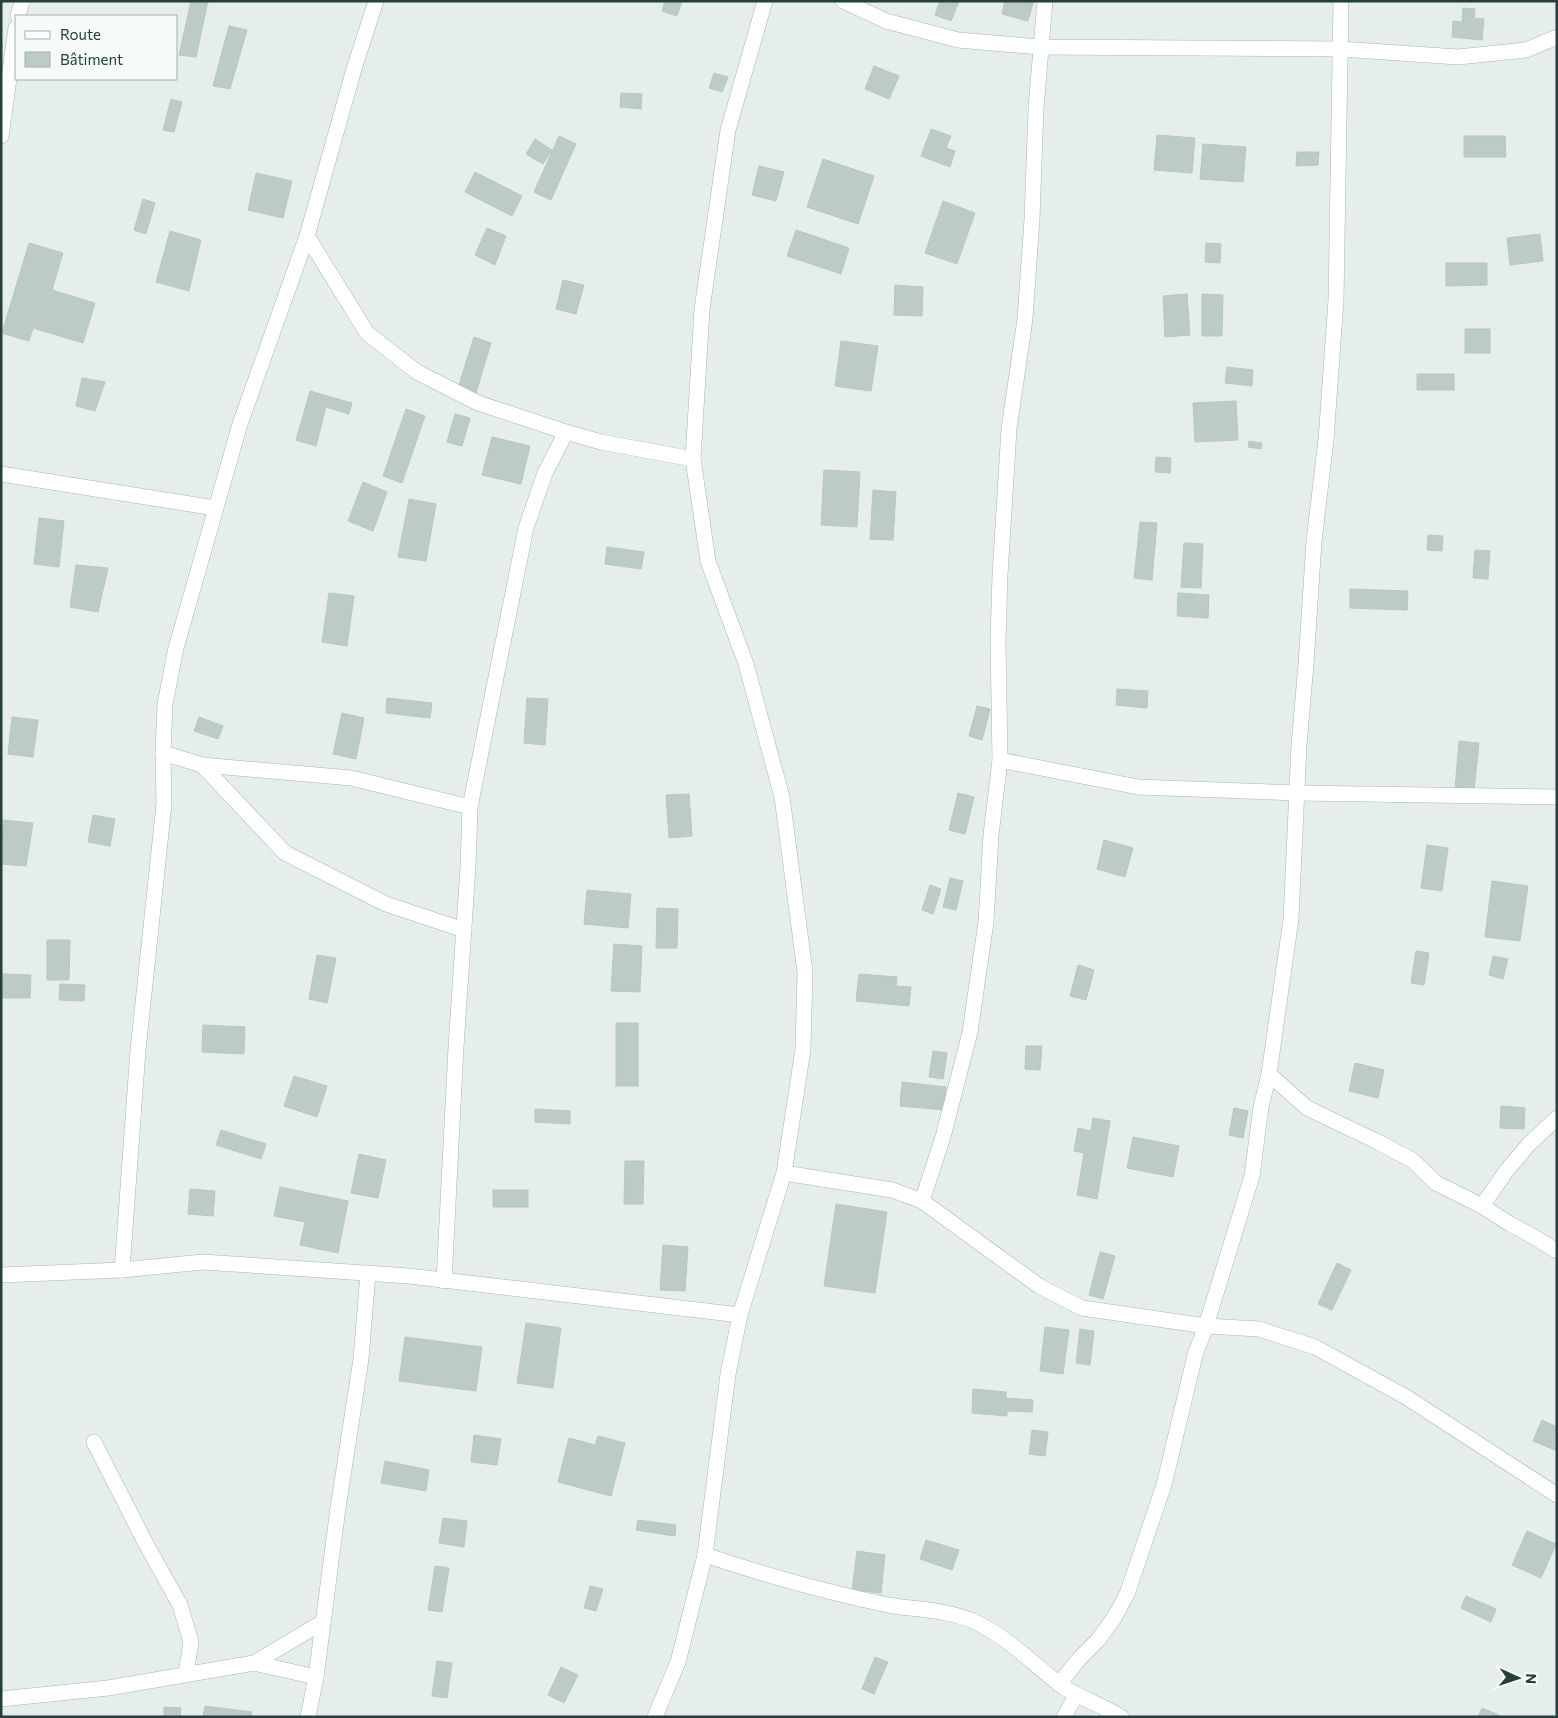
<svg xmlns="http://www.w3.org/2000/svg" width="1558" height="1718" viewBox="0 0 1558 1718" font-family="Commissioner,sans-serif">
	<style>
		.building { fill: #bdcbc7; stroke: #b7c7c3 }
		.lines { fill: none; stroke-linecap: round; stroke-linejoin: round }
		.minor-casing { stroke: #a7b6b3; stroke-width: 16 }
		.minor { stroke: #fff; stroke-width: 15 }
	</style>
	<rect width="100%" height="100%" fill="#e5eeeb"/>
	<g class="building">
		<path d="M 191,1 L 208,1 L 196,57 L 179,55 Z"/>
		<path d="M 665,1 L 682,1 L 677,16 L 662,11 Z"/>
		<path d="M 940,1 L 959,1 L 951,21 L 935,15 Z"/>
		<path d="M 1005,1 L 1026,1 L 1033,3 L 1028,21 L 1002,14 Z"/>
		<path d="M 1463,8 L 1475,9 L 1474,18 L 1484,19 L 1482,40 L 1452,37 L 1453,21 L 1462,22 Z"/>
		<path d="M 229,26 L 247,30 L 230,89 L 213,86 Z"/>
		<path d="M 874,66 L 899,76 L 889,99 L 865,89 Z"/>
		<path d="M 714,73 L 728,77 L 722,92 L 709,88 Z"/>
		<path d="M 621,93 L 642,94 L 641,109 L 620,107 Z"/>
		<path d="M 171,99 L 182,102 L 174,132 L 163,130 Z"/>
		<path d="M 931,129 L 951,136 L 946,148 L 955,151 L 950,167 L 921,156 Z"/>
		<path d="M 1157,135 L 1195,138 L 1192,173 L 1154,170 Z"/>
		<path d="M 559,136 L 576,144 L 551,200 L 534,192 Z"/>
		<path d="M 1464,136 L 1505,136 L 1506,157 L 1464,157 Z"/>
		<path d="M 535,139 L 552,150 L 543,164 L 526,154 Z"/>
		<path d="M 1203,144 L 1246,147 L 1243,182 L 1200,179 Z"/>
		<path d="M 1297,152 L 1319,152 L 1318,165 L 1296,166 Z"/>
		<path d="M 823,159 L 874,176 L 858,224 L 807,207 Z"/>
		<path d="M 759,166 L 784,172 L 776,201 L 752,195 Z"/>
		<path d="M 475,172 L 522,196 L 512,216 L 465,192 Z"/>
		<path d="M 256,173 L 292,181 L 283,218 L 248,210 Z"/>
		<path d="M 143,199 L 155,203 L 146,234 L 134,230 Z"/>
		<path d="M 943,201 L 975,213 L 957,264 L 925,253 Z"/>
		<path d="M 487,228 L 506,236 L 495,265 L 475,255 Z"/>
		<path d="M 796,230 L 849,248 L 841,274 L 787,256 Z"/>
		<path d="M 170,231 L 201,240 L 189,291 L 156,282 Z"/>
		<path d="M 1540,234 L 1543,261 L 1510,265 L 1507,238 Z"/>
		<path d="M 29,243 L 63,253 L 52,290 L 95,303 L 83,343 L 33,328 L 29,341 L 2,333 Z"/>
		<path d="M 1206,243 L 1221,244 L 1220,263 L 1205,262 Z"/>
		<path d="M 1446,263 L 1487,263 L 1487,285 L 1446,286 Z"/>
		<path d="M 563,280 L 584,285 L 576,314 L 556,309 Z"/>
		<path d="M 895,285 L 923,287 L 922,316 L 894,315 Z"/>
		<path d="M 1187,294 L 1190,335 L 1165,337 L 1163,296 Z"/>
		<path d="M 1202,294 L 1223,295 L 1222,336 L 1202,336 Z"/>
		<rect x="1465" y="329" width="25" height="24"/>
		<path d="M 474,337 L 491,343 L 476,393 L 458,388 Z"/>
		<path d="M 841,341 L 878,346 L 871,391 L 835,386 Z"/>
		<path d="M 1227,367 L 1253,370 L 1252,386 L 1225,383 Z"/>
		<rect x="1417" y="374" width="37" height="16"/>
		<path d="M 82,378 L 105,382 L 95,411 L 76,406 Z"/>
		<path d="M 310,391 L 352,403 L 349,414 L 326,407 L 316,446 L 296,440 Z"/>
		<path d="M 1236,401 L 1238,440 L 1195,442 L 1193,403 Z"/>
		<path d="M 406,409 L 425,416 L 402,483 L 383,476 Z"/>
		<path d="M 455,414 L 470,418 L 462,446 L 447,442 Z"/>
		<path d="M 492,437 L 530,446 L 521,484 L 482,475 Z"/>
		<path d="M 1249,441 L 1262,443 L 1261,449 L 1248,447 Z"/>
		<path d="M 1156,457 L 1171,458 L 1170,473 L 1155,472 Z"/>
		<path d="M 824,470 L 860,472 L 857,527 L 821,525 Z"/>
		<path d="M 363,482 L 387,492 L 373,531 L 348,521 Z"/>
		<path d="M 873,490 L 896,492 L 893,540 L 870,539 Z"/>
		<path d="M 409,499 L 436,504 L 426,561 L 398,557 Z"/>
		<path d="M 39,518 L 64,521 L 59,567 L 34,564 Z"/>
		<path d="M 1140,522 L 1157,523 L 1152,580 L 1134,578 Z"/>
		<path d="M 1428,535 L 1443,536 L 1442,551 L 1427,550 Z"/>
		<path d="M 1184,543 L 1203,544 L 1201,588 L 1181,587 Z"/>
		<path d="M 607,547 L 644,552 L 641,569 L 605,564 Z"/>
		<path d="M 1475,550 L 1490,551 L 1488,579 L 1473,578 Z"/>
		<path d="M 76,565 L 108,568 L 98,612 L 70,607 Z"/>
		<path d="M 1350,589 L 1408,591 L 1407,610 L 1350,608 Z"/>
		<path d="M 329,593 L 354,596 L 347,646 L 322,642 Z"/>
		<path d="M 1178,593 L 1209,595 L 1208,618 L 1177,616 Z"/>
		<path d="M 1117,689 L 1148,691 L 1147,708 L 1116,705 Z"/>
		<path d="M 387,698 L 432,703 L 430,718 L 386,713 Z"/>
		<path d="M 527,698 L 548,699 L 545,745 L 524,743 Z"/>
		<path d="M 977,706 L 990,709 L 982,740 L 969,736 Z"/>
		<path d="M 342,713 L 364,718 L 356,759 L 333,754 Z"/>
		<path d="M 12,717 L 38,720 L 33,757 L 8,754 Z"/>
		<path d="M 199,717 L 223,726 L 218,739 L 194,731 Z"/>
		<path d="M 1459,741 L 1479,743 L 1474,791 L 1455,789 Z"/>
		<path d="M 958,793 L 974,797 L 965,834 L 949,830 Z"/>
		<path d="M 689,794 L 692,836 L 669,838 L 666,795 Z"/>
		<path d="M 93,815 L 115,819 L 110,846 L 88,842 Z"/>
		<path d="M 3,820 L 33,823 L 26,866 L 1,864 Z"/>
		<path d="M 1104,840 L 1133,848 L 1125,877 L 1097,869 Z"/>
		<path d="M 1427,845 L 1448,848 L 1442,891 L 1421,888 Z"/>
		<path d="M 950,878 L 963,881 L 956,910 L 943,907 Z"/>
		<path d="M 1492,881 L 1528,886 L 1520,941 L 1485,937 Z"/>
		<path d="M 930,885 L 941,889 L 933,914 L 922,910 Z"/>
		<path d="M 587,890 L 631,894 L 628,928 L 584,924 Z"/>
		<path d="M 657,908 L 678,909 L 677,948 L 656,948 Z"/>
		<path d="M 47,940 L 70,940 L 69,980 L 47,980 Z"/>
		<path d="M 614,944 L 642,946 L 640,992 L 611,991 Z"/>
		<path d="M 1416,951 L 1429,953 L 1424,985 L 1411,983 Z"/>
		<path d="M 317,955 L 336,958 L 327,1003 L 309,999 Z"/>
		<path d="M 1493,956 L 1508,959 L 1503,979 L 1489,975 Z"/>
		<path d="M 1078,965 L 1094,970 L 1086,1000 L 1070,996 Z"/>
		<path d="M 1,974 L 31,975 L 30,998 L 1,998 Z"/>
		<path d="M 859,974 L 897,977 L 896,986 L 911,987 L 909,1006 L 856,1001 Z"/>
		<path d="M 60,984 L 85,985 L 84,1001 L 59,1000 Z"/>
		<rect x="616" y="1023" width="22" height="63"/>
		<path d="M 203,1025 L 245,1027 L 244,1054 L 202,1052 Z"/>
		<path d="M 1026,1046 L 1042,1046 L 1040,1070 L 1025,1069 Z"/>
		<path d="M 933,1051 L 947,1053 L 943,1079 L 929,1077 Z"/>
		<path d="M 1355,1063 L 1384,1070 L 1378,1098 L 1349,1091 Z"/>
		<path d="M 294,1076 L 327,1086 L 317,1117 L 284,1106 Z"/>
		<path d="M 902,1082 L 946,1087 L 944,1110 L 900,1106 Z"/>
		<path d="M 1501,1106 L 1525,1108 L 1524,1129 L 1500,1128 Z"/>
		<path d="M 1234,1108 L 1248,1111 L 1243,1138 L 1229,1135 Z"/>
		<path d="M 535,1109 L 570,1111 L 570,1124 L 535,1122 Z"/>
		<path d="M 1093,1118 L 1110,1121 L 1097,1199 L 1077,1195 L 1084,1153 L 1074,1151 L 1078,1128 L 1091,1131 Z"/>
		<path d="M 221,1130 L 266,1144 L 261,1159 L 216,1145 Z"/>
		<path d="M 1133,1137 L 1179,1146 L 1173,1177 L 1127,1168 Z"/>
		<path d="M 359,1154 L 386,1160 L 378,1198 L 351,1193 Z"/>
		<path d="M 625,1161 L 644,1161 L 643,1204 L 624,1204 Z"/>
		<path d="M 280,1187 L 348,1201 L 338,1253 L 300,1245 L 305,1222 L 274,1216 Z"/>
		<path d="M 190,1189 L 215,1191 L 213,1216 L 188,1214 Z"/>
		<rect x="493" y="1190" width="35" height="17"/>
		<path d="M 836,1204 L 887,1212 L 875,1293 L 824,1286 Z"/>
		<path d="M 663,1245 L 688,1247 L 685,1291 L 660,1290 Z"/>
		<path d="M 1100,1252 L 1115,1256 L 1103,1299 L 1089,1295 Z"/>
		<path d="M 1337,1263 L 1351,1270 L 1332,1310 L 1318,1304 Z"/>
		<path d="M 526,1323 L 561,1328 L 553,1388 L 517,1383 Z"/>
		<path d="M 1045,1327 L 1069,1330 L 1063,1374 L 1040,1371 Z"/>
		<path d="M 1080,1329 L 1094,1331 L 1090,1365 L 1076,1363 Z"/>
		<path d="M 405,1337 L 482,1347 L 476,1391 L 399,1381 Z"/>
		<path d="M 973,1389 L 1006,1392 L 1006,1398 L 1033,1400 L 1032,1412 L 1007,1411 L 1007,1416 L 972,1413 Z"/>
		<path d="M 1542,1420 L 1557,1427 L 1557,1451 L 1533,1441 Z"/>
		<path d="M 1032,1430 L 1048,1432 L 1045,1456 L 1029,1454 Z"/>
		<path d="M 474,1435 L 501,1439 L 497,1465 L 471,1462 Z"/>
		<path d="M 598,1436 L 625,1443 L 611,1496 L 558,1482 L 569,1438 L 595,1445 Z"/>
		<path d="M 385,1461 L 429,1470 L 426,1491 L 381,1483 Z"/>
		<path d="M 443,1518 L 467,1521 L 464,1547 L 439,1543 Z"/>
		<path d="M 638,1520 L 676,1525 L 675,1536 L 636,1530 Z"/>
		<path d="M 1527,1531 L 1556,1544 L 1541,1578 L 1512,1565 Z"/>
		<path d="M 926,1540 L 959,1550 L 952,1570 L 920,1559 Z"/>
		<path d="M 857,1551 L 885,1555 L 881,1593 L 852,1590 Z"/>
		<path d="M 435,1566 L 449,1568 L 442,1612 L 428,1610 Z"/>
		<path d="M 590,1586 L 603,1589 L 596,1611 L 584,1608 Z"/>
		<path d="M 1466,1596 L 1496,1609 L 1491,1622 L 1461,1608 Z"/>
		<path d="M 875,1657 L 888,1662 L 874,1694 L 862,1689 Z"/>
		<path d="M 437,1661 L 452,1663 L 447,1698 L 432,1696 Z"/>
		<path d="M 561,1667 L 578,1675 L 564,1703 L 548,1695 Z"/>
		<path d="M 205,1706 L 252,1712 L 251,1717 L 203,1717 Z"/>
		<path d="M 164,1707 L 181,1708 L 180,1717 L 164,1717 Z"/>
		<path d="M 1482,1708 L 1499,1715 L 1499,1717 L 1478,1717 Z"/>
	</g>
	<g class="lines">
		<g class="minor-casing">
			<g id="minor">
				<path d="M 843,1 L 886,21 L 958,40 L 1040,47 L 1340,49 L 1458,57 L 1526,50 L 1557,37"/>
				<path d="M 18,16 L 22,1"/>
				<path d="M 1,136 L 16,28"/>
				<path d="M 307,236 L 367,333 L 417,372 L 478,403 L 566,432 L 601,442 L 693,459"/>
				<path d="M 1,474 L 215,508"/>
				<path d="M 163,753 L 202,765 L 351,778 L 470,807"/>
				<path d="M 1000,760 L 1138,787 L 1297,793 L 1557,797"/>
				<path d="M 202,765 L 285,853 L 386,904 L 464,930"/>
				<path d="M 1269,1074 L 1307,1108 L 1376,1141 L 1412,1160 L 1436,1183 L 1482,1206 L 1510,1224 L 1529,1234 L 1557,1251"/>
				<path d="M 784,1173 L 892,1190 L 922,1201 L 1039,1286 L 1082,1308 L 1206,1326 L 1259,1329 L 1315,1347 L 1406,1397 L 1557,1495"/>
				<path d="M 922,1201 L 943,1137 L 970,1032 L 986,922 L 991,835 L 1000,760 L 998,640 L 1000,575 L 1009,429 L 1025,319 L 1032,219 L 1036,108 L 1045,1"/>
				<path d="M 1482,1206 L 1507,1170 L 1529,1144 L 1557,1118"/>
				<path d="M 122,1270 L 138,1050 L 164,804 L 163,753 L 165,704 L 176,648 L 240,424 L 307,236 L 354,69 L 376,1"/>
				<path d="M 1,1275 L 122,1270 L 203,1262 L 409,1276 L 740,1315"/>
				<path d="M 444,1281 L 456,1047 L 468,867 L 470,807 L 526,528 L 545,473 L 566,432"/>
				<path d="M 94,1442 L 146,1544 L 180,1605 L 191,1642 L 186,1674"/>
				<path d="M 705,1555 C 765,1575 825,1592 888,1605 C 916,1610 945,1609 973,1621 C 1006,1636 1030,1661 1058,1683 C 1077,1698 1101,1704 1121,1717"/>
				<path d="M 254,1663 L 323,1622"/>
				<path d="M 1059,1684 L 1080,1658 L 1098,1640 L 1114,1618 L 1127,1594 L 1164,1485 L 1195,1355 L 1206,1326 L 1252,1176 L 1261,1107 L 1269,1074 L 1291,919 L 1299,745 L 1306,664 L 1314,541 L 1326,440 L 1336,300 L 1341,1"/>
				<path d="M 1,1699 L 108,1688 L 254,1663 L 316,1677"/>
				<path d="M 308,1717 L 316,1677 L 338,1508 L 361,1359 L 368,1273"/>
				<path d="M 655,1717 L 678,1662 L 705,1555 L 728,1374 L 740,1315 L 784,1173 L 803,1049 L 805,972 L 782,797 L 746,664 L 708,561 L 693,459 L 702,309 L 728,130 L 765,1"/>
				<path d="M 1064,1717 L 1076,1695"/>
			</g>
		</g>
		<use href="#minor" class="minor"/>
	</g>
	<rect width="1558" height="1718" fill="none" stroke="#243f3c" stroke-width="5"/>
	<rect x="15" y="15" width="162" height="65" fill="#f6faf8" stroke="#a2afad"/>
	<rect x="25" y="31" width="25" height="8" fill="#ffffff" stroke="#a2afad"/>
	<text x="60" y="40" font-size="15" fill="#243f3c">Route</text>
	<rect x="25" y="52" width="25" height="15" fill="#bdcbc7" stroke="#a2afad"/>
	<text x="60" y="65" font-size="15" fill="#243f3c">Bâtiment</text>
	<g transform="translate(1518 1678) rotate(93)" stroke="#f6faf8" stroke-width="4" paint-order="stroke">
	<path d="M0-4L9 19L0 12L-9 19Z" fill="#243f3c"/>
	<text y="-8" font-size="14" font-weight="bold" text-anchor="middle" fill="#243f3c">N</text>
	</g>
</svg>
